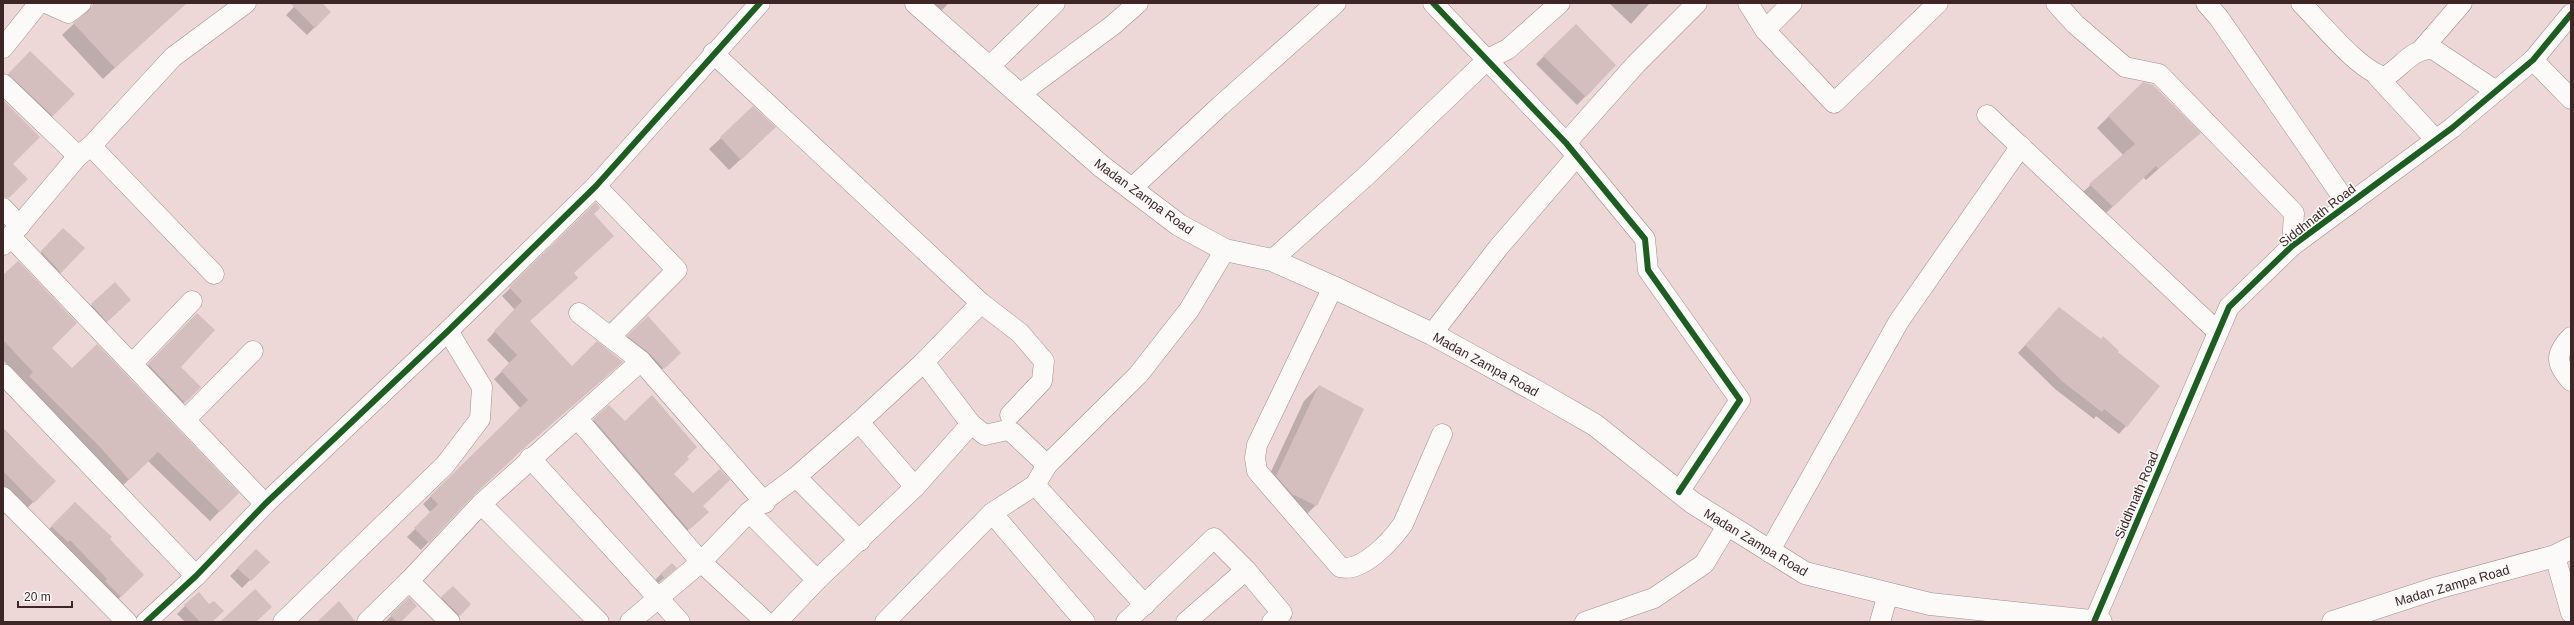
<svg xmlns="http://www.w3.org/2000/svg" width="2574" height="625" viewBox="0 0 2574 625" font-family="Arial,sans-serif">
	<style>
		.shadow { fill: #0003 }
		.building { fill: #d5bebe }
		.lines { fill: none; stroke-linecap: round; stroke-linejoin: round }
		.minor-casing { stroke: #a28e8e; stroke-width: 21 }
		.major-casing { stroke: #a28e8e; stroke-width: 23 }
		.minor { stroke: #fcf9f9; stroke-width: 20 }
		.major { stroke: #fcf9f9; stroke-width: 22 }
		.cycleway-casing { stroke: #fafafa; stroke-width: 8 }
		.cycleway { stroke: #1b5e20; stroke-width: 6 }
		.labels { text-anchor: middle; stroke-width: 3; stroke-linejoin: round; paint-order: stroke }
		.street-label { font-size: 13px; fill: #3f2626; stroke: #fafafa }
	</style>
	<rect width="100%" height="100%" fill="#edd7d7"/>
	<g class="shadow">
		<path d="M 96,3 L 184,3 L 103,79 L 62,35 Z"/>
		<path d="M 298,3 L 321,3 L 330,12 L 307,35 L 286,15 Z"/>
		<path d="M 925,3 L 949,3 L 937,15 Z"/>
		<path d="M 1609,3 L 1650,3 L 1631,24 Z"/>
		<path d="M 1576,25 L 1615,65 L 1577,105 L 1536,64 Z"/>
		<path d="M 18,64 L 74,94 L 41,127 L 3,80 Z"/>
		<path d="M 2109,116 L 2199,133 L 2146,180 L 2143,177 L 2101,218 L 2078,196 L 2124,156 L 2097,128 Z"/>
		<path d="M 721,138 L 763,139 L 729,170 L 709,149 Z"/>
		<path d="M 596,204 L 593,214 L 529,321 L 572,367 L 513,458 L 468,499 L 421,550 L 407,537 L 431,513 L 423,504 L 521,409 L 494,379 L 510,364 L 487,340 L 515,310 L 502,296 Z"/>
		<path d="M 63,229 L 83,248 L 53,280 L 34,260 Z"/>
		<path d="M 3,277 L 51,348 L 72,370 L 237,493 L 210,521 L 148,461 L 119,489 L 3,360 Z"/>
		<path d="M 92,305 L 122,308 L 99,329 L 84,312 Z"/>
		<path d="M 2059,308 L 2117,352 L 2126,426 L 2119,434 L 2096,416 L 2094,419 L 2055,389 L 2018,353 Z"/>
		<path d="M 648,317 L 679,353 L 655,376 L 620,344 Z"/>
		<path d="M 189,322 L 180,367 L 200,387 L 177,410 L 141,373 Z"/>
		<path d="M 1319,386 L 1316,505 L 1301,520 L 1262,491 L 1304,401 Z"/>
		<path d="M 594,420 L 625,423 L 686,457 L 673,474 L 702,506 L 700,519 L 680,537 L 586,428 Z"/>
		<path d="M 3,428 L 55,481 L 24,511 L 3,491 Z"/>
		<path d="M 75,504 L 109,539 L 135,583 L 113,604 L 44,534 Z"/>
		<path d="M 256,550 L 268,562 L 242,588 L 230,576 Z"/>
		<path d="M 661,574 L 668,575 L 656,585 L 653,582 Z"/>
		<path d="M 453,587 L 470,604 L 452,622 L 434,606 Z"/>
		<path d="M 409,599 L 400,622 L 385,622 Z"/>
		<path d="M 185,606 L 209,606 L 211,622 L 185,622 L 177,614 Z"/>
	</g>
	<g class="building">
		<path d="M 94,3 L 187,3 L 115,68 L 73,23 L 88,12 Z"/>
		<path d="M 290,3 L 322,3 L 331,12 L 315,28 Z"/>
		<path d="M 1576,24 L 1616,65 L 1586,97 L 1543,56 Z"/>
		<path d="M 30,51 L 75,94 L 53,116 L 8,74 Z"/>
		<path d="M 2143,82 L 2153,85 L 2201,133 L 2158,169 L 2156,166 L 2113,207 L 2089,184 L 2135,144 L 2108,116 Z"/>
		<path d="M 3,100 L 40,137 L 13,164 L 28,179 L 9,198 L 3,197 Z"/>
		<path d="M 753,106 L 776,127 L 741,160 L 720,137 Z"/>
		<path d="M 596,202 L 600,208 L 594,214 L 614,236 L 574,273 L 578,278 L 530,321 L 572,366 L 597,341 L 623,362 L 522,450 L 473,496 L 429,543 L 414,528 L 438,504 L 430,496 L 528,400 L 501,371 L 517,355 L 494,331 L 522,301 L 509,287 Z"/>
		<path d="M 63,228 L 85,248 L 61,273 L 41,251 Z"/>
		<path d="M 18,261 L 77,323 L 52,348 L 72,368 L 97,344 L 239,493 L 220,512 L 158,452 L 129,480 L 100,447 L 29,376 L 33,372 L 3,340 L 3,275 Z"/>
		<path d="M 115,282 L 131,300 L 107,322 L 91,304 Z"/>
		<path d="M 2059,307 L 2101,339 L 2103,336 L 2119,351 L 2118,352 L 2160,386 L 2127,427 L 2104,409 L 2102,412 L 2063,382 L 2025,345 Z"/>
		<path d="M 197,313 L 215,330 L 181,367 L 201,387 L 185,403 L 148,364 Z"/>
		<path d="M 648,316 L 681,353 L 664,369 L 648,352 L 627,336 Z"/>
		<path d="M 1319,385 L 1364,409 L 1317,506 L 1292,494 L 1276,476 Z"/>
		<path d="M 652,395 L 697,447 L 687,457 L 689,459 L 674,474 L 693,493 L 720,469 L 730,480 L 703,506 L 709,512 L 689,530 L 593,419 L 609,405 L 625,421 Z"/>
		<path d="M 3,429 L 56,481 L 34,503 L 3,471 Z"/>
		<path d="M 75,502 L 112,537 L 110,539 L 144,575 L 121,597 L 105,581 L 107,579 L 70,540 L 68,542 L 51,526 Z"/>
		<path d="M 256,549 L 270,562 L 251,581 L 237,568 Z"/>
		<path d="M 672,563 L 677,568 L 665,578 L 660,574 Z"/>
		<path d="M 453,586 L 471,604 L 460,616 L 441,597 Z"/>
		<path d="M 255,589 L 272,607 L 256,622 L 220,622 Z"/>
		<path d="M 199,592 L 209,604 L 214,601 L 224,611 L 212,622 L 200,622 L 184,605 Z"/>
		<path d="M 409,597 L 417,606 L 401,622 L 397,622 L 390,615 Z"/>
		<path d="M 339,601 L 356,622 L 317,622 Z"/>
	</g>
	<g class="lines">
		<g class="minor-casing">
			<g id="minor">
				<path d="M 46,3 L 68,13 L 81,3"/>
				<path d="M 1433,3 L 1566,143 L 1645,239 L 1648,270 L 1740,400 L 1679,492"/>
				<path d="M 1748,3 L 1765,30 L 1834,103 L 1938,3"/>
				<path d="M 2056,3 L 2075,24 L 2125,67 L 2159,74 L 2294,213 L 2292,246"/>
				<path d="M 2206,3 L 2219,18 L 2348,205"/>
				<path d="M 2301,3 C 2321,23 2359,71 2385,77 C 2402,67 2412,48 2433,49 L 2496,91"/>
				<path d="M 1765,30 L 1792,3"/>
				<path d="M 3,48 L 39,3"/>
				<path d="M 2423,48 L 2462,3"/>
				<path d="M 713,53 L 981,303 L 1020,333 L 1044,361 L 1042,381 L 1010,415"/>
				<path d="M 2533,60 L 2571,99"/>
				<path d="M 989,67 L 1055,3"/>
				<path d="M 2376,75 L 2436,140"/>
				<path d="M 3,84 L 78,156"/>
				<path d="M 1020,94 L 1113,25 L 1138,3"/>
				<path d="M 1987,115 L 2218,332"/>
				<path d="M 1566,143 L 1636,64 L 1697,3"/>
				<path d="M 91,146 L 214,274"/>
				<path d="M 596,186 L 677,270 L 610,337"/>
				<path d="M 1131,189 L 1220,106 L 1336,3"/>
				<path d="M 3,208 L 20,226"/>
				<path d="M 11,237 L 265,504"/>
				<path d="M 3,245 L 78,156 L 91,146 L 173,57 L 246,3"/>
				<path d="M 1272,260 L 1365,177 L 1488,59 L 1508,49 L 1560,3"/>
				<path d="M 1333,287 L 1257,445 L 1255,458 L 1257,471 L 1340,567 C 1362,573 1391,541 1403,524 L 1442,434"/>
				<path d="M 579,313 L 641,361 L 765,503"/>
				<path d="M 1432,334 L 1498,248 L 1577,156"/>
				<path d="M 2571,337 C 2554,355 2556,363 2571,381"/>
				<path d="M 924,362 L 971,424 L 985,435 L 1007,430 L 1013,433 L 1047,465"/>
				<path d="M 132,364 L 192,301"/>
				<path d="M 3,374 L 196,576"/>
				<path d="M 577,418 L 701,562 L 766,622"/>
				<path d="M 185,420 L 253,351"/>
				<path d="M 859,422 L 915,487"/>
				<path d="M 530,458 L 680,622"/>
				<path d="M 796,477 L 860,541"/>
				<path d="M 1035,485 L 1145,605"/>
				<path d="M 3,497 L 127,622"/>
				<path d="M 481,504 L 599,622"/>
				<path d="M 749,512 L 817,580"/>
				<path d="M 992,513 L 1085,622"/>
				<path d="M 1769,552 L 1899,321 L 2021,146"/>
				<path d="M 2555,556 L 2571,613"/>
				<path d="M 409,581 L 450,622"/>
				<path d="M 146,622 L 196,576 L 265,504 L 448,331 L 596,186 L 760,3"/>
				<path d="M 283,622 L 445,465 L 480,419 L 482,387 L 448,331"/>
				<path d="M 367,622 L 409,581 L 481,504 L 641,361"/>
				<path d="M 630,622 L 701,562 L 749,512 L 796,477 L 859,422 L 924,362 L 981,303"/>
				<path d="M 777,622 L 817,580 L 915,487 L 971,424"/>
				<path d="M 885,622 L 992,513 L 1035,485 L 1047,465 L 1138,375 L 1189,310 L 1225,250"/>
				<path d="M 1126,622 L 1214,538 L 1246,570 L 1282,613 L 1272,622"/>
				<path d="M 1186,622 L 1246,570"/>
				<path d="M 1585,622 L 1654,598 L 1704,564 L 1727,526"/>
				<path d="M 1880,622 L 1888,594"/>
				<path d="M 2094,622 L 2229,307 L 2292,246 L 2452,128 L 2533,60 L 2571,14"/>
			</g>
		</g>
		<g class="major-casing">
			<g id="major">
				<path d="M 916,3 L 1101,166 L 1179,225 L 1225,250 L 1272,260 L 1333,287 L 1432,334 L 1536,391 L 1595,425 L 1693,503 L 1805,573 L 1930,604 L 2101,622"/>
				<path d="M 2333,622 L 2437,588 L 2555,556 L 2571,548"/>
			</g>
		</g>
		<use href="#minor" class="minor"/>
		<use href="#major" class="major"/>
		<g class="cycleway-casing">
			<g id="cycleway">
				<path d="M 1433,3 L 1566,143 L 1645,239 L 1648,270 L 1740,400 L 1679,492"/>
				<path d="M 146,622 L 196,576 L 265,504 L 448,331 L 596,186 L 760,3"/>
				<path d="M 2094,622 L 2229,307 L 2292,246 L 2452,128 L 2533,60 L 2571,14"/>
			</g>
		</g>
		<use href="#cycleway" class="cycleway"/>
	</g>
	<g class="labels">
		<g class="street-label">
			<text transform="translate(1144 196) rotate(36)" y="5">Madan Zampa Road</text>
			<text transform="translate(2317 215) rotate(-38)" y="5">Siddhnath Road</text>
			<text transform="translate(1486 364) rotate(29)" y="5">Madan Zampa Road</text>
			<text transform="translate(2136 495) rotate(-67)" y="5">Siddhnath Road</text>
			<text transform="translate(1756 542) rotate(31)" y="5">Madan Zampa Road</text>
			<text transform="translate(2452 585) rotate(-16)" y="5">Madan Zampa Road</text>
		</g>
	</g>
	<rect width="2574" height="625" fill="none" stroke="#3f2626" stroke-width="8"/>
	<path d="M18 601v6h54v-6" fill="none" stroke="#3f2626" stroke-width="2"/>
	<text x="24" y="601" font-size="12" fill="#3f2626" stroke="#fafafa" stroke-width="3" paint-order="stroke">20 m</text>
</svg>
